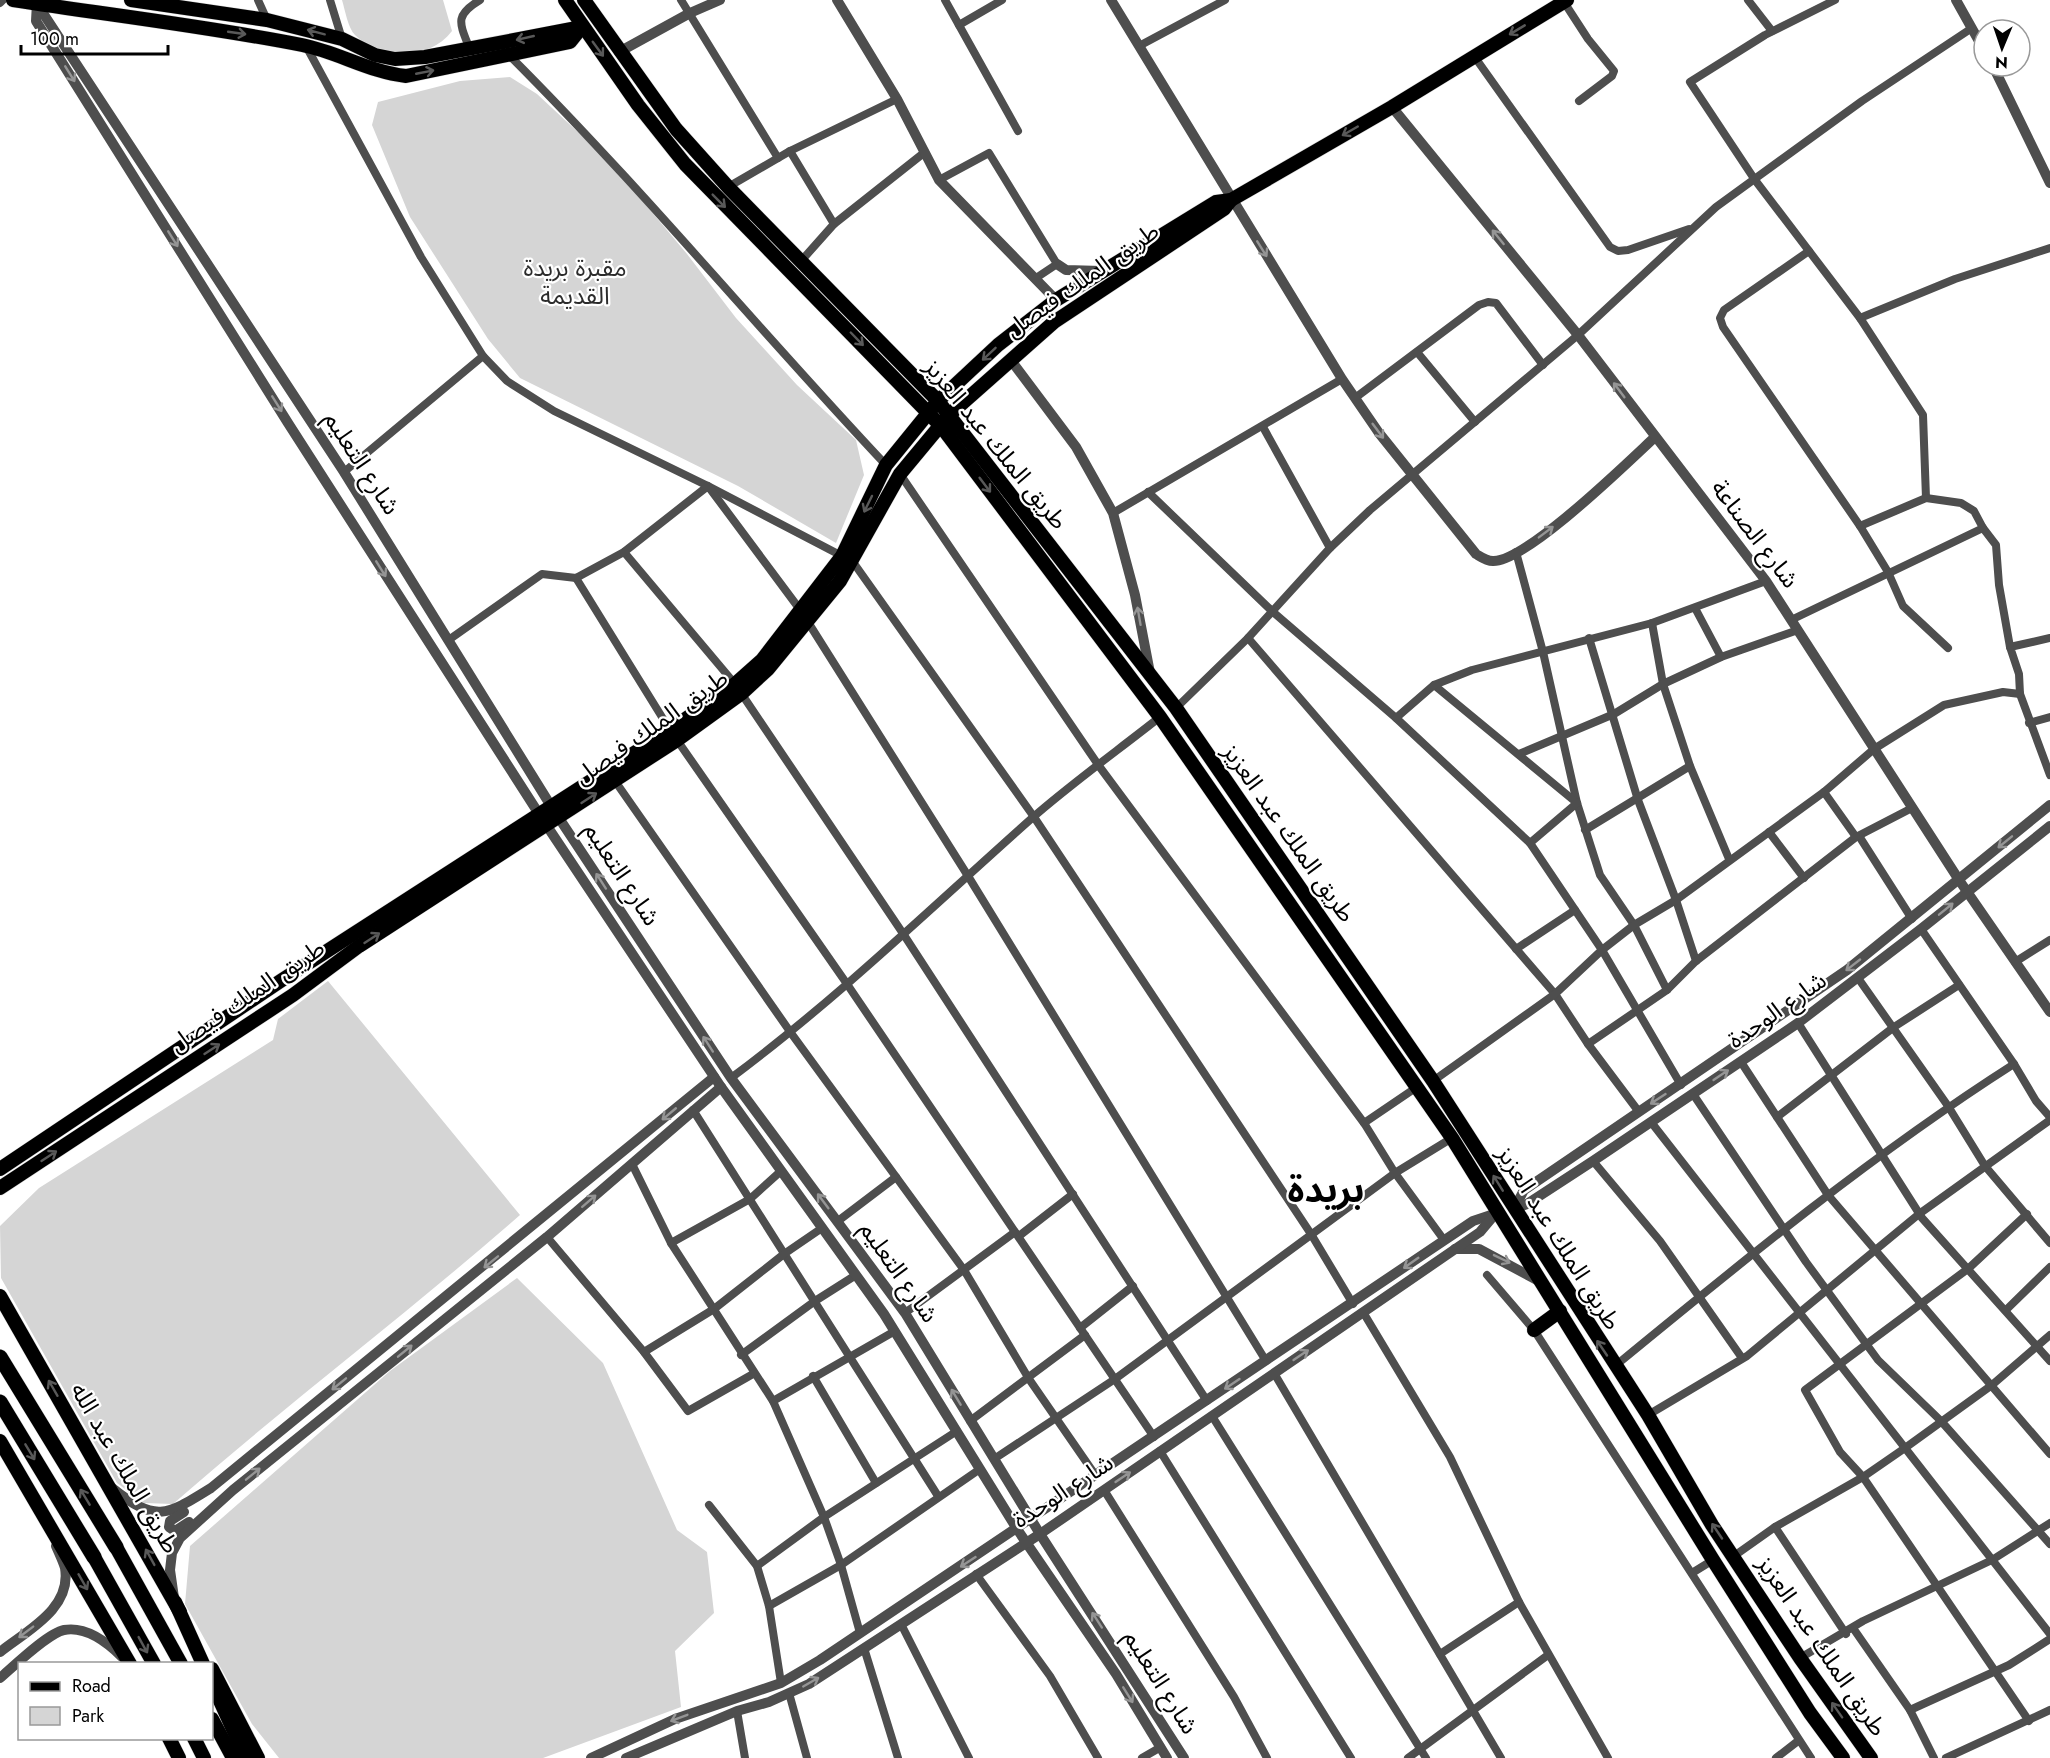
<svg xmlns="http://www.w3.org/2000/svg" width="2050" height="1758" viewBox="0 0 2050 1758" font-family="Jost,'Noto Sans Arabic',sans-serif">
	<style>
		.green { fill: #d5d5d5 }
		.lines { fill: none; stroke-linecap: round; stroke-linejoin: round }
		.primary-casing { stroke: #dbdbdb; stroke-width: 15 }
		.trunk-casing { stroke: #dbdbdb; stroke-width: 15 }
		.motorway-casing { stroke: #dbdbdb; stroke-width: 16 }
		.minor { stroke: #4e4e4e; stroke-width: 8 }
		.tertiary { stroke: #4e4e4e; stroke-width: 10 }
		.primary { stroke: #000; stroke-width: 14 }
		.trunk { stroke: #000; stroke-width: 14 }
		.motorway { stroke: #000; stroke-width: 15 }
		.oneway { stroke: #595959 }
		.oneway2 { stroke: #959595 }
		.labels { text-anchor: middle; stroke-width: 4.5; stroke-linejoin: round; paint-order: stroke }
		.park-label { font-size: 24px; fill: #2c2c2c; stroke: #fff }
		.street-label { font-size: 24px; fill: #000; stroke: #fff }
		.town-label { font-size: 36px; font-weight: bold; fill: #000; stroke: #fff }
	</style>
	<rect width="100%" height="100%" fill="#fff"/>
	<g class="green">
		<path d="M 342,0 L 443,0 L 452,31 C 429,61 382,61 355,35 C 348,28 345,10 342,0 Z"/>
		<path d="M 510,77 L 537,94 L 609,161 L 687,254 L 736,318 L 797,385 L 856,440 L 864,475 L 836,543 L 738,486 L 520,378 L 488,339 L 410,217 L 372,125 L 378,102 L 460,81 Z"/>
		<path d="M 328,981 L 520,1215 C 407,1314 287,1404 173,1504 L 144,1503 L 117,1483 L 1,1278 L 0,1226 L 39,1188 L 273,1040 L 278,1019 Z"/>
		<path d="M 517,1278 L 603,1363 L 677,1530 L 707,1552 L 714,1613 L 675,1651 L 681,1707 L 543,1758 L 279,1758 L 252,1724 L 185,1604 L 190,1546 L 390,1371 Z"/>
	</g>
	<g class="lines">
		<g class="primary-casing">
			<g id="primary">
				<path d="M 13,0 C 109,15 206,26 302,45 C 338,52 369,72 406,76 L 570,42 L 582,27"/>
				<path d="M 131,0 L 267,20 L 342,39 L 375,55 L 395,59 L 425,57 L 582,27"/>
				<path d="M 0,1169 L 282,980 L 670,730 L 735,684 L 762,660 L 842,556 L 886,465 L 938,401 L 998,345 L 1056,300 L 1216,202 L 1231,200 L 1392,107 L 1567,0"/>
				<path d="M 0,1188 L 293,995 L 359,946 L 677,740 L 742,693 L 768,669 L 840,581 L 900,474 L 949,415 L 1054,322 L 1224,209 L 1231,200"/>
				<path d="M 0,1296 L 180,1612"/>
				<path d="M 1534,1330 L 1560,1311"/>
				<path d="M 0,1441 L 130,1664"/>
				<path d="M 212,1669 L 258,1758"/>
				<path d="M 169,1738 L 179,1758"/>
			</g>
		</g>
		<g class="trunk-casing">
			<g id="trunk">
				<path d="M 565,0 L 638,105 L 685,164 L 941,426 L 1160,717 L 1452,1138 L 1713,1560 L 1810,1713 L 1843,1758"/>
				<path d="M 584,0 L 676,129 L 728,187 L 938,401 L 1176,708 L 1433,1081 L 1648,1415 L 1712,1525 L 1800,1658 L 1871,1758"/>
				<path d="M 116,1547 L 181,1664"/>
				<path d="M 94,1557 L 154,1664"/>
				<path d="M 175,1602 L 203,1664"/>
				<path d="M 212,1683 L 246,1758"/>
				<path d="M 212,1719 L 233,1758"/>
				<path d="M 194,1738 L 204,1758"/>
			</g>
		</g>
		<g class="motorway-casing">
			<g id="motorway">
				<path d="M 0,1357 L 116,1547"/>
				<path d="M 0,1402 L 94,1557"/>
			</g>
		</g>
		<g class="minor">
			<path d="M 258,0 L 267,20"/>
			<path d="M 330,0 L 342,39"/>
			<path d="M 681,0 L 778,158"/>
			<path d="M 945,0 L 1018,131"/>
			<path d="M 1748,0 L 1772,31"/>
			<path d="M 1835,0 L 1765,35 L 1690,82 L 1755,180 L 1860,318 L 1923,415 L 1926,498"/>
			<path d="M 1564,2 L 1588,39 L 1614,71 L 1612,76 L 1579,101"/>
			<path d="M 0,3 L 3,0"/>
			<path d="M 959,25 L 1002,0"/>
			<path d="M 306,46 L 421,257 L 483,356 L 507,381 L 554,411 L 708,486 L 842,556"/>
			<path d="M 1139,46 L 1225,0"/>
			<path d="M 469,47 C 459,22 455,15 480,0"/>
			<path d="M 510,56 C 641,187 759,330 886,465"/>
			<path d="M 1474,56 L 1610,247 L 1618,251 L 1628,250 L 1689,229"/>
			<path d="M 790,151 L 834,224"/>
			<path d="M 939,180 L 989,153 L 1057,264 L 1036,278"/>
			<path d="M 728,187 L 790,151 L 897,99"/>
			<path d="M 1809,251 L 1724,310 L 1720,318 L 1723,327 L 1860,526"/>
			<path d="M 802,260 L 834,224 L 925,152"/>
			<path d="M 1860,318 L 1955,279 L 2050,248"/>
			<path d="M 1417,352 L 1475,422"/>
			<path d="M 1355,398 L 1479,305 L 1488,302 L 1496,303 L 1543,365"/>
			<path d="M 1263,427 L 1330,548"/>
			<path d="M 344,472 L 483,356"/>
			<path d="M 900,474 L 1099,766 L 1364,1123 L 1395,1173 L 1444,1240"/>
			<path d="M 1148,492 L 1273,612 L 1396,718 L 1530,843 L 1602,950 L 1681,1085"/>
			<path d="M 1113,513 L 1342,379"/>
			<path d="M 624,552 L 735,684 L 904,935 L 1207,1401"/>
			<path d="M 1516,552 L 1543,652 L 1577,803 L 1600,875 L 1634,925 L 1667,990"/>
			<path d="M 853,562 L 1034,817 L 1311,1234 L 1353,1304"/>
			<path d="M 576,578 L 670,730 L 847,984 L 1154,1437"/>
			<path d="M 1695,608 L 1721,657"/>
			<path d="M 1791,620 L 1983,528"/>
			<path d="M 1652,623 L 1663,684 L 1690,766 L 1729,859"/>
			<path d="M 1248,638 L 1555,994 L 1588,1044 L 1639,1112"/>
			<path d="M 1589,638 L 1638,800 L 1676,900 L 1696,961"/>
			<path d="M 2050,638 L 2010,647 L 2019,674 L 2020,694 L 2050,775"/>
			<path d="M 450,639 L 542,574 L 576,578 L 624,552 L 708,486 L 801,611 L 968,876 L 1266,1361"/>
			<path d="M 1948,648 L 1903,606 L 1888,572 L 1860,526 L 1926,498 L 1961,503 L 1974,511 L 1983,528 L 1996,545 L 1999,585 L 2010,647"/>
			<path d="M 1434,685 L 1577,803"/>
			<path d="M 1176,708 L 1248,638 L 1330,548 L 1370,510 L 1578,335 L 1716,207 L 1862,101 L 1972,28"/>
			<path d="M 1396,718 L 1434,685 L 1472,670 L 1652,623 L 1766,581"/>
			<path d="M 2029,723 L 2050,717"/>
			<path d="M 1519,754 L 1614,714 L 1663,684 L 1721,657 L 1798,630"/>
			<path d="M 615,781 L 791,1033 L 964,1270 L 1029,1379 L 1096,1476"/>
			<path d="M 1824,792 L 1856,837"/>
			<path d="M 1585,830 L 1690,766"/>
			<path d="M 1769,832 L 1804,878"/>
			<path d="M 1859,836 L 1912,919"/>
			<path d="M 1530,843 L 1577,803"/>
			<path d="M 1921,929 L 2014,1064 L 2036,1101 L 2050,1117"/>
			<path d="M 1516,949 L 1575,910"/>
			<path d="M 2015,962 L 2050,940"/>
			<path d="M 1858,978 L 1948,1106 L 1985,1166 L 2050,1243"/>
			<path d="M 1798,1023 L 1922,1218 L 2050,1361"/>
			<path d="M 1588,1044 L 1667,990 L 1696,961 L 1856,837 L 1912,808"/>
			<path d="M 1741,1062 L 1828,1195 L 2050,1454"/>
			<path d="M 731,1078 C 837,999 932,907 1031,819 C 1072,783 1117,751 1160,717"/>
			<path d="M 1433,1081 L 1555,994 L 1602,950 L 1634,925 L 1676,900 L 1824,792 L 1874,749 L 1944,705 L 2003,692 L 2020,694"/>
			<path d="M 1693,1094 L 1806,1262 L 1878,1360 L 1941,1421 L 2050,1544"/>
			<path d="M 693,1110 L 938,1496"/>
			<path d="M 1777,1117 L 1894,1027 L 1959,985"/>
			<path d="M 1651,1122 C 1784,1293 1917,1463 2050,1634"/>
			<path d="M 1364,1123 L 1417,1087"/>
			<path d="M 1593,1161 L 1660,1241 L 1742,1358"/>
			<path d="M 632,1164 L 671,1243 L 773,1401 L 824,1517 L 841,1565 L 860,1633"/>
			<path d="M 2027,1214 L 1969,1268 L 1805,1390 L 1840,1452 L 1863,1477 L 2029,1721"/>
			<path d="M 838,1221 L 896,1177"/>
			<path d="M 1019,1236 L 1073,1194"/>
			<path d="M 547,1237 L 644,1352 L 688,1411 L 753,1374"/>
			<path d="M 671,1243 L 750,1199 L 781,1171"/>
			<path d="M 1487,1275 L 1534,1330 L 1811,1758"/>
			<path d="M 2006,1310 L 2050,1267"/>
			<path d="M 1363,1312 L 1450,1457 L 1519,1602 L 1608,1758"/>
			<path d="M 905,1313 L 1015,1232"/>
			<path d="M 1080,1328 L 1133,1286"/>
			<path d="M 644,1352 L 714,1309 L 784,1254 L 822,1228"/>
			<path d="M 741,1355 L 815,1301 L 856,1275"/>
			<path d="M 1615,1366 C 1744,1260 1873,1154 2014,1064"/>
			<path d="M 1274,1373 L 1501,1758"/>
			<path d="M 813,1376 L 876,1483"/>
			<path d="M 773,1401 L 895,1331"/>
			<path d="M 1648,1415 L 1747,1356 L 1919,1214 L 2050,1120"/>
			<path d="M 1212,1416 L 1426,1758"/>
			<path d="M 970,1421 L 1085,1335"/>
			<path d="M 1160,1451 L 1351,1758"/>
			<path d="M 994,1459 L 1115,1379 L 1395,1173 L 1452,1138"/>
			<path d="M 1104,1490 L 1234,1697 L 1267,1758"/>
			<path d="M 709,1505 L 757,1566 L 769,1606 L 781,1683"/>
			<path d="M 1775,1527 L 1846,1634"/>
			<path d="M 1734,1556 L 1775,1527 L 1863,1477 L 1905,1448 L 1992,1385 L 2050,1335"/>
			<path d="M 757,1566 L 824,1517 L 957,1431"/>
			<path d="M 1692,1573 L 1713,1560"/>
			<path d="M 976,1574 L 1050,1676 L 1098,1758"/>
			<path d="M 769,1606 L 841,1565 L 980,1469"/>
			<path d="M 901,1624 L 969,1758"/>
			<path d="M 1853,1628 L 1910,1710 L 1934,1758"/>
			<path d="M 864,1648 L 898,1758"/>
			<path d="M 1440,1654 L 1519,1602"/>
			<path d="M 1800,1658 L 1863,1621 L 1992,1560 L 2050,1523"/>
			<path d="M 789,1693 L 807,1758"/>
			<path d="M 1910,1710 L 2009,1665 L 2050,1639"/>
			<path d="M 737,1711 L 745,1758"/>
			<path d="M 1142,1758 L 1161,1747"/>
			<path d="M 1408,1758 L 1548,1655"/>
			<path d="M 1776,1758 L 1798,1741"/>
			<path d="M 1946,1758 L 2050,1710"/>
		</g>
		<g class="tertiary">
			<path d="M 837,0 L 897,99 L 939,180 L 1056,300"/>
			<path d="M 1111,0 L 1342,379 L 1379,433 L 1476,554 C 1481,557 1486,561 1493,561 C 1526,562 1628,462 1655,437"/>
			<path d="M 1956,0 L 1984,50"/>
			<path d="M 37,3 L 36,21 L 288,423 L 539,814 L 721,1087 L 884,1314 L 1017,1529 L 1116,1674 L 1167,1758"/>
			<path d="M 37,4 L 344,472 L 551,806 L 731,1078 L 905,1313 L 1040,1534 L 1184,1758"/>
			<path d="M 619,52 L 690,13 L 720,0"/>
			<path d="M 1993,66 L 2050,183"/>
			<path d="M 1392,107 L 1578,335 L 1766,581 L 1959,880 L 2050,1012"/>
			<path d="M 1057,264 L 1066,270 L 1101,271"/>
			<path d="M 1010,359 L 1076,447 L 1113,513 L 1135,595 L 1150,673"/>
			<path d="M 1514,1209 L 1524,1190 L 1847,970 L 2050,805"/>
			<path d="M 1514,1209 L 1527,1204 L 1593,1161 L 1798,1023 L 1921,929 L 2050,826"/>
			<path d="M 1455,1249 L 1479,1249 L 1539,1281"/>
			<path d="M 112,1488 C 156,1523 166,1516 211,1488 L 714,1077"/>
			<path d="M 184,1512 L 170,1521 L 169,1527 L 175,1531 L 189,1522"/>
			<path d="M 174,1598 L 170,1570 L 172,1553 L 180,1538 L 233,1490 L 547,1237 L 721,1087"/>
			<path d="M 0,1652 C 26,1631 72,1609 65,1568 C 63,1561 59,1553 56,1546"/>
			<path d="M 0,1678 C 13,1667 48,1633 64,1630 C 86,1626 108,1643 122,1657"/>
			<path d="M 591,1758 L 675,1719 L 781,1683 L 820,1660 L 1473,1221 L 1497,1213"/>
			<path d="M 626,1758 L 737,1711 L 769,1702 L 809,1684 L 1040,1534 L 1480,1232 L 1496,1213"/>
		</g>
		<use href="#primary" class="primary"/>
		<use href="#trunk" class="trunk"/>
		<use href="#motorway" class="motorway"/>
	</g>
	<defs><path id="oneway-shaft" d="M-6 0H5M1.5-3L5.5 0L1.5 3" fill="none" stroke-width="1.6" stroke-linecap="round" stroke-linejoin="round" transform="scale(1.5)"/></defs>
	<g class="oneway">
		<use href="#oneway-shaft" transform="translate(1517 30) rotate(149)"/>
		<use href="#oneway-shaft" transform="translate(316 32) rotate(-165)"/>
		<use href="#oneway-shaft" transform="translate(237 33) rotate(8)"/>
		<use href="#oneway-shaft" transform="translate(525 38) rotate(167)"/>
		<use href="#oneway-shaft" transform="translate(598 49) rotate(54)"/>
		<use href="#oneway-shaft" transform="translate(425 72) rotate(-11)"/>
		<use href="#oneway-shaft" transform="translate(1350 131) rotate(150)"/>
		<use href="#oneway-shaft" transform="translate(719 201) rotate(45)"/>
		<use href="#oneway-shaft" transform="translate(857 339) rotate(46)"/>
		<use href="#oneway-shaft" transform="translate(989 354) rotate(137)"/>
		<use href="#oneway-shaft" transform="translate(985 485) rotate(53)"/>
		<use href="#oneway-shaft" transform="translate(868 504) rotate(116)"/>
		<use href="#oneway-shaft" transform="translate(589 798) rotate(-33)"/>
		<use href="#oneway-shaft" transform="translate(372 938) rotate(-33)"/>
		<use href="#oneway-shaft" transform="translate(212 1049) rotate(-33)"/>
		<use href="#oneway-shaft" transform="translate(49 1156) rotate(-33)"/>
		<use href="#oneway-shaft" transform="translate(1498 1183) rotate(-122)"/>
		<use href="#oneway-shaft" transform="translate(1602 1348) rotate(-124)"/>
		<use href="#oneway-shaft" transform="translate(53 1388) rotate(-120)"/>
		<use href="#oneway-shaft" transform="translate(30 1452) rotate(59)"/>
		<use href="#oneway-shaft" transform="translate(85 1497) rotate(-121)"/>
		<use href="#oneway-shaft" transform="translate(1717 1531) rotate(-124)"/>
		<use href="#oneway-shaft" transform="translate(150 1557) rotate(-119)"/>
		<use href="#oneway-shaft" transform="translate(83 1582) rotate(60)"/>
		<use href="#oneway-shaft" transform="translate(143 1645) rotate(61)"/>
		<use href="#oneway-shaft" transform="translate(1837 1710) rotate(-125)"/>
	</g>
	<g class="oneway2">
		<use href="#oneway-shaft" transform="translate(70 74) rotate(58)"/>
		<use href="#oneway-shaft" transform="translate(1498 237) rotate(-129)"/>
		<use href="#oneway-shaft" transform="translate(173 239) rotate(58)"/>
		<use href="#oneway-shaft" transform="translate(1262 249) rotate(58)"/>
		<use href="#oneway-shaft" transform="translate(1619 390) rotate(-127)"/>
		<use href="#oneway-shaft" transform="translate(277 404) rotate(58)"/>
		<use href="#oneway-shaft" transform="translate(1378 431) rotate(53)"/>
		<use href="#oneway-shaft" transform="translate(1546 532) rotate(-37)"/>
		<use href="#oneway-shaft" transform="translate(381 569) rotate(58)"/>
		<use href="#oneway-shaft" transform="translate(1139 616) rotate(-100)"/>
		<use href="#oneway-shaft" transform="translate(2005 842) rotate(141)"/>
		<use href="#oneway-shaft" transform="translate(601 881) rotate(-123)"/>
		<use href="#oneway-shaft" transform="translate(1946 909) rotate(-39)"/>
		<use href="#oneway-shaft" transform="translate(1853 965) rotate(142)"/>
		<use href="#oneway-shaft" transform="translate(708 1044) rotate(-123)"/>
		<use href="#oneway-shaft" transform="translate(1721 1075) rotate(-34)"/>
		<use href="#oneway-shaft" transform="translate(1658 1099) rotate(147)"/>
		<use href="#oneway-shaft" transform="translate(669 1114) rotate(140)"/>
		<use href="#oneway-shaft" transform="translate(589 1201) rotate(-41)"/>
		<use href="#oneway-shaft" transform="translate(823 1201) rotate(-127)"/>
		<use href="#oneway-shaft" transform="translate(1502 1259) rotate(26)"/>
		<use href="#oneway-shaft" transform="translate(491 1262) rotate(141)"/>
		<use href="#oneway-shaft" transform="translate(1411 1263) rotate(145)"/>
		<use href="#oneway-shaft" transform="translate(405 1351) rotate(-39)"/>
		<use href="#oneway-shaft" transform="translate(1301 1355) rotate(-34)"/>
		<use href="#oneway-shaft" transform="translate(339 1384) rotate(141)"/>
		<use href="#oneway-shaft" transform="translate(1232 1384) rotate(146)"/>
		<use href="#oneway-shaft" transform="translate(956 1397) rotate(-121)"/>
		<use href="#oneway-shaft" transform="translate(253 1474) rotate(-39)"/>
		<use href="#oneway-shaft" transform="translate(1123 1477) rotate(-34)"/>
		<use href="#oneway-shaft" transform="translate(968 1562) rotate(147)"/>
		<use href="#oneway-shaft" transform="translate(1097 1620) rotate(-123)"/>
		<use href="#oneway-shaft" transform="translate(26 1632) rotate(143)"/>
		<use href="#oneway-shaft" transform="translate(811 1682) rotate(-30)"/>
		<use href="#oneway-shaft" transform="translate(1128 1695) rotate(58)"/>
		<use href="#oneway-shaft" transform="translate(679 1718) rotate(159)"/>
	</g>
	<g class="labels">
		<g class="park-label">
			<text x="575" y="276">مقبرة بريدة<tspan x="575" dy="28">القديمة</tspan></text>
		</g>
		<g class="street-label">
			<text transform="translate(1082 280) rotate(-35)" y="8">طريق الملك فيصل</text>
			<text transform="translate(996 444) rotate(51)" y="8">طريق الملك عبد العزيز</text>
			<text transform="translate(362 463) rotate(57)" y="8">شارع التعليم</text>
			<text transform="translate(1755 534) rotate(53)" y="8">شارع الصناعة</text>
			<text transform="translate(651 727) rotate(-35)" y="8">طريق الملك فيصل</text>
			<text transform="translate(1289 833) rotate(55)" y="8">طريق الملك عبد العزيز</text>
			<text transform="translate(622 874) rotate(57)" y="8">شارع التعليم</text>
			<text transform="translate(247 996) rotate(-34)" y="8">طريق الملك فيصل</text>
			<text transform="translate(1777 1010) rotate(-35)" y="8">شارع الوحدة</text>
			<text transform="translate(1559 1238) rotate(58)" y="8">طريق الملك عبد العزيز</text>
			<text transform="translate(899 1272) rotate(55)" y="8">شارع التعليم</text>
			<text transform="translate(125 1468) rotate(60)" y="8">طريق الملك عبد الله</text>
			<text transform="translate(1063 1491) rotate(-33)" y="8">شارع الوحدة</text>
			<text transform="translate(1822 1646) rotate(56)" y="8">طريق الملك عبد العزيز</text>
			<text transform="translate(1161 1682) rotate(58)" y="8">شارع التعليم</text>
		</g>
		<g class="town-label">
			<text x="1326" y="1202">بريدة</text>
		</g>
	</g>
	<rect x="18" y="1662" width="195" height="78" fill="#ffffff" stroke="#999999" stroke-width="1.5"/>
	<rect x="30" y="1682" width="30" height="9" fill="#000000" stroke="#999999" stroke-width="1.5"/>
	<text x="72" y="1692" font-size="18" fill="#000000">Road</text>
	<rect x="30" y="1707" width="30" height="18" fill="#d5d5d5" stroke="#999999" stroke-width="1.5"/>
	<text x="72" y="1722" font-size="18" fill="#000000">Park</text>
	<g transform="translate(2002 48) rotate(182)"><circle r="28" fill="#ffffff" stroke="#999999" stroke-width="1.5"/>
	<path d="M0-4.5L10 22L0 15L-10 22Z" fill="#000000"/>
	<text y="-9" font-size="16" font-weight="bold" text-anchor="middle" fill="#000000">N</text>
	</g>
	<path d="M21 45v9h147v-9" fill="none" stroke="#000000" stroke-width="3"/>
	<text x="30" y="45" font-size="18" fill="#000000" stroke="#ffffff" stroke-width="4.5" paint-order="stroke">100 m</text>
</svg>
